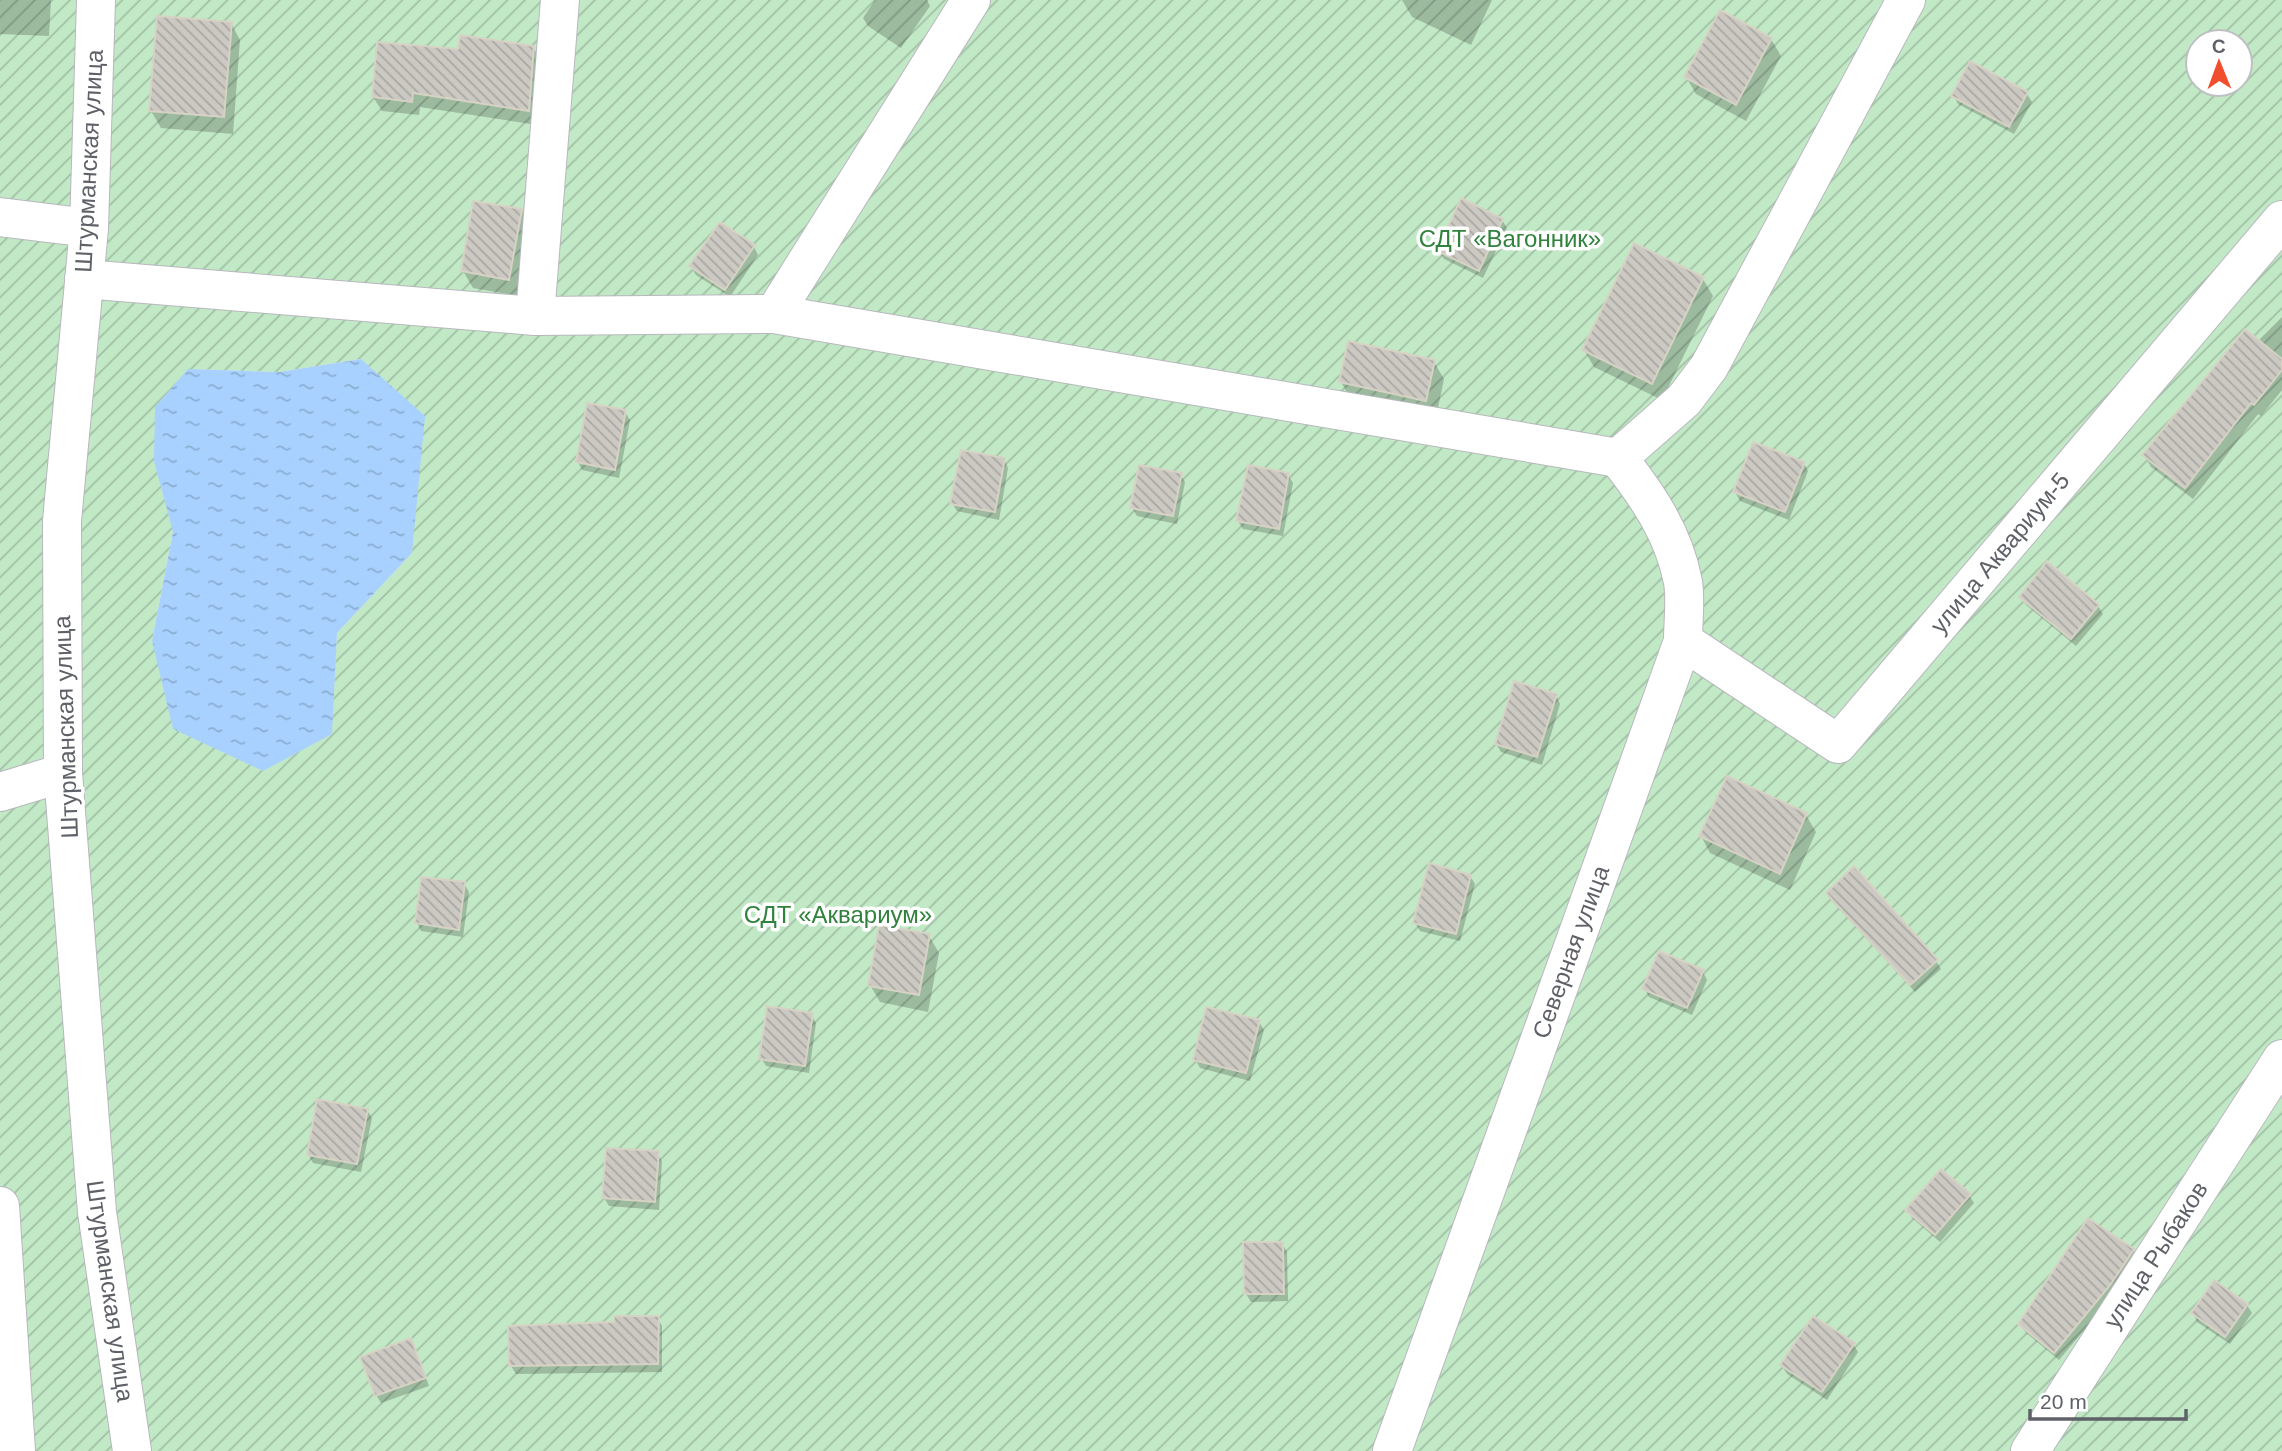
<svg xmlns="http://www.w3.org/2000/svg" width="2282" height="1451" viewBox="0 0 2282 1451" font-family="Arial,sans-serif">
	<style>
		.garden { fill: url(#garden-furrows); fill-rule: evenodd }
		.water { fill: url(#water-ripples) }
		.shadow { fill: #0003 }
		.building { fill: url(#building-back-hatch); stroke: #d6d2c4; stroke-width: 2 }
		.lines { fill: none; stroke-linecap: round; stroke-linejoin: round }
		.minor-casing { stroke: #b7b8bd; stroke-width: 40 }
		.minor { stroke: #fff; stroke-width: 38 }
		.labels { text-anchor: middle; stroke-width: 7; stroke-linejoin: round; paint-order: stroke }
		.street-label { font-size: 24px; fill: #5e6167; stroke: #fff }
		.park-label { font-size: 24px; fill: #30823c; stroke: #fff }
	</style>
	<defs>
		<pattern id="garden-furrows" width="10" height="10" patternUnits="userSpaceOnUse" patternTransform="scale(1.75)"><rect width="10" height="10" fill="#c2e9c6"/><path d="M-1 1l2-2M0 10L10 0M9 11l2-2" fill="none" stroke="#a1c0a5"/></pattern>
		<pattern id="water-ripples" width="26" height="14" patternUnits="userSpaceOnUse" patternTransform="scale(1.75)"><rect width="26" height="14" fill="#a8d1ff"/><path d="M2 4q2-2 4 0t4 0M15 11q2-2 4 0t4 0" fill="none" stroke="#8cadd2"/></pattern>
		<pattern id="building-back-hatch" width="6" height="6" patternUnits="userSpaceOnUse" patternTransform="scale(1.75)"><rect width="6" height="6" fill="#ccc9c3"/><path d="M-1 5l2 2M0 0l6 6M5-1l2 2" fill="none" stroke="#a9a7a2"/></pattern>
	</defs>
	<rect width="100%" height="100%" fill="#f0efe6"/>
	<path class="garden" d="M 0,0 L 2282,0 L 2282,1451 L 0,1451 ZM 2198,42 L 2240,42 L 2240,84 L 2198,84 ZM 361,359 L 412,553 L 337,633 L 331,734 L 152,641 L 173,532 L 188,369 L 279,372 Z"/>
	<path class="water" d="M 361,359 L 425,416 L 412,553 L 337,633 L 332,734 L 263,771 L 173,729 L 152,641 L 173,532 L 154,461 L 155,407 L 188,369 L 279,372 Z"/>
	<g class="shadow">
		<path d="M 0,0 L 51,0 L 49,36 L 0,34 Z"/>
		<path d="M 875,0 L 927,0 L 930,6 L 901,48 L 868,26 L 863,18 Z"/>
		<path d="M 1402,0 L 1492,0 L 1471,45 L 1412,17 Z"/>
		<path d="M 231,23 L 240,40 L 233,134 L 161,128 L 151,111 Z"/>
		<path d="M 1771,39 L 1781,56 L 1746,121 L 1696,94 L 1686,77 Z"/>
		<path d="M 533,47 L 542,62 L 537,125 L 420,107 L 419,115 L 382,111 L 373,97 L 459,51 Z"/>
		<path d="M 1970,63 L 2027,94 L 2032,102 L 2014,134 L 1958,104 L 1953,95 Z"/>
		<path d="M 520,210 L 530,227 L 519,296 L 473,288 L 463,271 Z"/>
		<path d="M 1502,220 L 1507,228 L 1483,278 L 1444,259 L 1439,251 Z"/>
		<path d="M 754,247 L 758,255 L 730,297 L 696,275 L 691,267 Z"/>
		<path d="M 1703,279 L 1713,296 L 1662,400 L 1594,367 L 1584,350 Z"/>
		<path d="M 2282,317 L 2282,390 L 2261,416 L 2258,414 L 2193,499 L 2151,467 L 2144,455 Z"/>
		<path d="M 1434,362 L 1444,379 L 1436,417 L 1351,399 L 1341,382 Z"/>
		<path d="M 625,412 L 630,420 L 619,478 L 582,470 L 578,462 Z"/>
		<path d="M 1004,460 L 1008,468 L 999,520 L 957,511 L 952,503 Z"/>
		<path d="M 1804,463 L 1808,471 L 1789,520 L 1740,501 L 1735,492 Z"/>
		<path d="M 1180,474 L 1185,482 L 1177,524 L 1137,516 L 1132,508 Z"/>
		<path d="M 1288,475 L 1293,483 L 1283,536 L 1243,529 L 1238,521 Z"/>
		<path d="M 2021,597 L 2098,606 L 2103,614 L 2076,646 L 2026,605 Z"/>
		<path d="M 1556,695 L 1560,704 L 1542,765 L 1501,752 L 1496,744 Z"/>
		<path d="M 1806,815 L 1816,832 L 1790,890 L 1710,853 L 1701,836 Z"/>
		<path d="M 1470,876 L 1475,884 L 1460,941 L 1420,931 L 1415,923 Z"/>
		<path d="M 464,883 L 469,892 L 463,937 L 421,931 L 417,923 Z"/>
		<path d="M 1828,893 L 1936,961 L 1941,969 L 1915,992 L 1832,901 Z"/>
		<path d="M 929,936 L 939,953 L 928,1012 L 880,1002 L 870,985 Z"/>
		<path d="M 1703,972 L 1707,980 L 1692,1015 L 1649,997 L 1644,988 Z"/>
		<path d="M 811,1015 L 816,1023 L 809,1073 L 766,1066 L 761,1058 Z"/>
		<path d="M 1259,1022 L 1264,1030 L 1250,1081 L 1200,1068 L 1195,1059 Z"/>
		<path d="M 367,1110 L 372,1118 L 361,1172 L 313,1163 L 308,1154 Z"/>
		<path d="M 657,1153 L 662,1161 L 659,1210 L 609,1206 L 604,1198 Z"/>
		<path d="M 1969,1195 L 1974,1203 L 1940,1242 L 1912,1218 L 1907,1210 Z"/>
		<path d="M 1282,1243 L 1287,1252 L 1288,1301 L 1251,1302 L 1246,1294 Z"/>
		<path d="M 2133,1250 L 2138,1258 L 2115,1293 L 2059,1360 L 2025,1332 L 2021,1324 Z"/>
		<path d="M 2247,1305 L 2252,1313 L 2230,1344 L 2197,1322 L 2193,1313 Z"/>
		<path d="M 658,1318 L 662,1326 L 662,1372 L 516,1374 L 511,1366 L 616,1324 Z"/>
		<path d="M 1853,1344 L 1858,1352 L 1827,1400 L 1787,1374 L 1782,1366 Z"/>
		<path d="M 415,1348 L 429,1386 L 381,1403 L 376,1395 Z"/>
	</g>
	<g class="building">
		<path d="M 1720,10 L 1772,38 L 1736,105 L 1684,77 Z"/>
		<path d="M 157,16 L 232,22 L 224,117 L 149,111 Z"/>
		<path d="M 460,35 L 534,46 L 529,111 L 413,93 L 412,102 L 372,97 L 377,42 L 458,49 Z"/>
		<path d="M 1970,61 L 2028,92 L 2009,127 L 1951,96 Z"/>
		<path d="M 1461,198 L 1503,219 L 1479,271 L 1437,251 Z"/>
		<path d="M 473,201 L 522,209 L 509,280 L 461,271 Z"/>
		<path d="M 720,222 L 755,245 L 725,290 L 689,266 Z"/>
		<path d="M 1634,243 L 1704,277 L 1652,384 L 1582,350 Z"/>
		<path d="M 2245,329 L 2282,359 L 2282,370 L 2254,405 L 2251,403 L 2185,488 L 2142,455 Z"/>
		<path d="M 1348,341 L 1435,360 L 1426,401 L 1339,382 Z"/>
		<path d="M 587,403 L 626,410 L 615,470 L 576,462 Z"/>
		<path d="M 1753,442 L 1805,462 L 1785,512 L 1733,492 Z"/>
		<path d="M 961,450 L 1005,458 L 995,512 L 950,504 Z"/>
		<path d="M 1139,465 L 1182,473 L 1173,516 L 1130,508 Z"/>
		<path d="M 1248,465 L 1289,473 L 1279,529 L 1236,521 Z"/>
		<path d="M 2047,561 L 2099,605 L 2071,639 L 2019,597 Z"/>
		<path d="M 1514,681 L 1557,694 L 1537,757 L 1495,744 Z"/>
		<path d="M 1727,776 L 1807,813 L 1780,874 L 1699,836 Z"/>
		<path d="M 1429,863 L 1471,875 L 1456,934 L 1413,923 Z"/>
		<path d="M 1854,866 L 1938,960 L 1910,985 L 1826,893 Z"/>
		<path d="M 421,877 L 465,882 L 459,930 L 415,923 Z"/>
		<path d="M 879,925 L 930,934 L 919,995 L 868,986 Z"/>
		<path d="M 1659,951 L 1704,970 L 1687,1008 L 1642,989 Z"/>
		<path d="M 767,1006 L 813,1013 L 805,1066 L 759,1059 Z"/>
		<path d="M 1206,1007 L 1260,1020 L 1246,1073 L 1193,1060 Z"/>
		<path d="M 317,1099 L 368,1109 L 357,1164 L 307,1155 Z"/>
		<path d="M 606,1148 L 659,1151 L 655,1202 L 602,1198 Z"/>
		<path d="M 1941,1169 L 1971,1194 L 1935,1235 L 1905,1210 Z"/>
		<path d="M 2088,1218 L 2134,1249 L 2111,1284 L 2054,1353 L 2018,1324 Z"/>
		<path d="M 1243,1242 L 1283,1242 L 1284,1294 L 1244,1294 Z"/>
		<path d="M 2214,1280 L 2248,1304 L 2225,1337 L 2191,1313 Z"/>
		<path d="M 614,1316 L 659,1316 L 658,1364 L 509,1366 L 508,1326 L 614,1322 Z"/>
		<path d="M 1813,1316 L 1855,1343 L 1822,1392 L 1780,1365 Z"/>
		<path d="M 411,1338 L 426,1378 L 375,1396 L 360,1357 Z"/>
	</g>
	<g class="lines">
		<g class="minor-casing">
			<g id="minor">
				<path d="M 96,0 L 89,228 L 62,521 L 63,773 L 97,1212 L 132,1451"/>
				<path d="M 0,217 L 89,228"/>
				<path d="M 84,279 L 535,316 L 774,314 L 1618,458"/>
				<path d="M 774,314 L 971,0"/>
				<path d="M 535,316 L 560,0"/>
				<path d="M 1618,458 L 1684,400 L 1709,367 L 1906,0"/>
				<path d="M 1683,641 L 1838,744 L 2282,220"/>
				<path d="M 0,792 L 63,773"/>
				<path d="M 0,1206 L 16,1451"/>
				<path d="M 1392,1451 L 1683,641 C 1683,623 1686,600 1683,582 C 1674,534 1648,496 1618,458"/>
				<path d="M 2030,1451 L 2282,1059"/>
			</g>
		</g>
		<use href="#minor" class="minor"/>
	</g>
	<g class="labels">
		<g class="street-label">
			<text transform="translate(89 161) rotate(-87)" y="8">Штурманская улица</text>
			<text transform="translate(2000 553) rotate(-50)" y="8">улица Аквариум-5</text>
			<text transform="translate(66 727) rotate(-92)" y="8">Штурманская улица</text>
			<text transform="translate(1571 952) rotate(-70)" y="8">Северная улица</text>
			<text transform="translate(2156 1255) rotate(-57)" y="8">улица Рыбаков</text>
			<text transform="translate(110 1291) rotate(82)" y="8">Штурманская улица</text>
		</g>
		<g class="park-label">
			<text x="1510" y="247">СДТ «Вагонник»</text>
			<text x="838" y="923">СДТ «Аквариум»</text>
		</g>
	</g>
	<g transform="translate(2219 63) rotate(359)"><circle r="33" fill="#ffffff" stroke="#bfc0c2" stroke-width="2"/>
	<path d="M0-5L12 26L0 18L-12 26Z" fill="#f04e2d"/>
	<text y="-10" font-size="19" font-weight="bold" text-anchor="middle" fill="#5e6167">С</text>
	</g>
	<path d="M2030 1409v10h156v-10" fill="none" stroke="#5e6167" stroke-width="3.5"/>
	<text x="2040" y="1409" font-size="21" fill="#5e6167" stroke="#ffffff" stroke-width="5" paint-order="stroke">20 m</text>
</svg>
